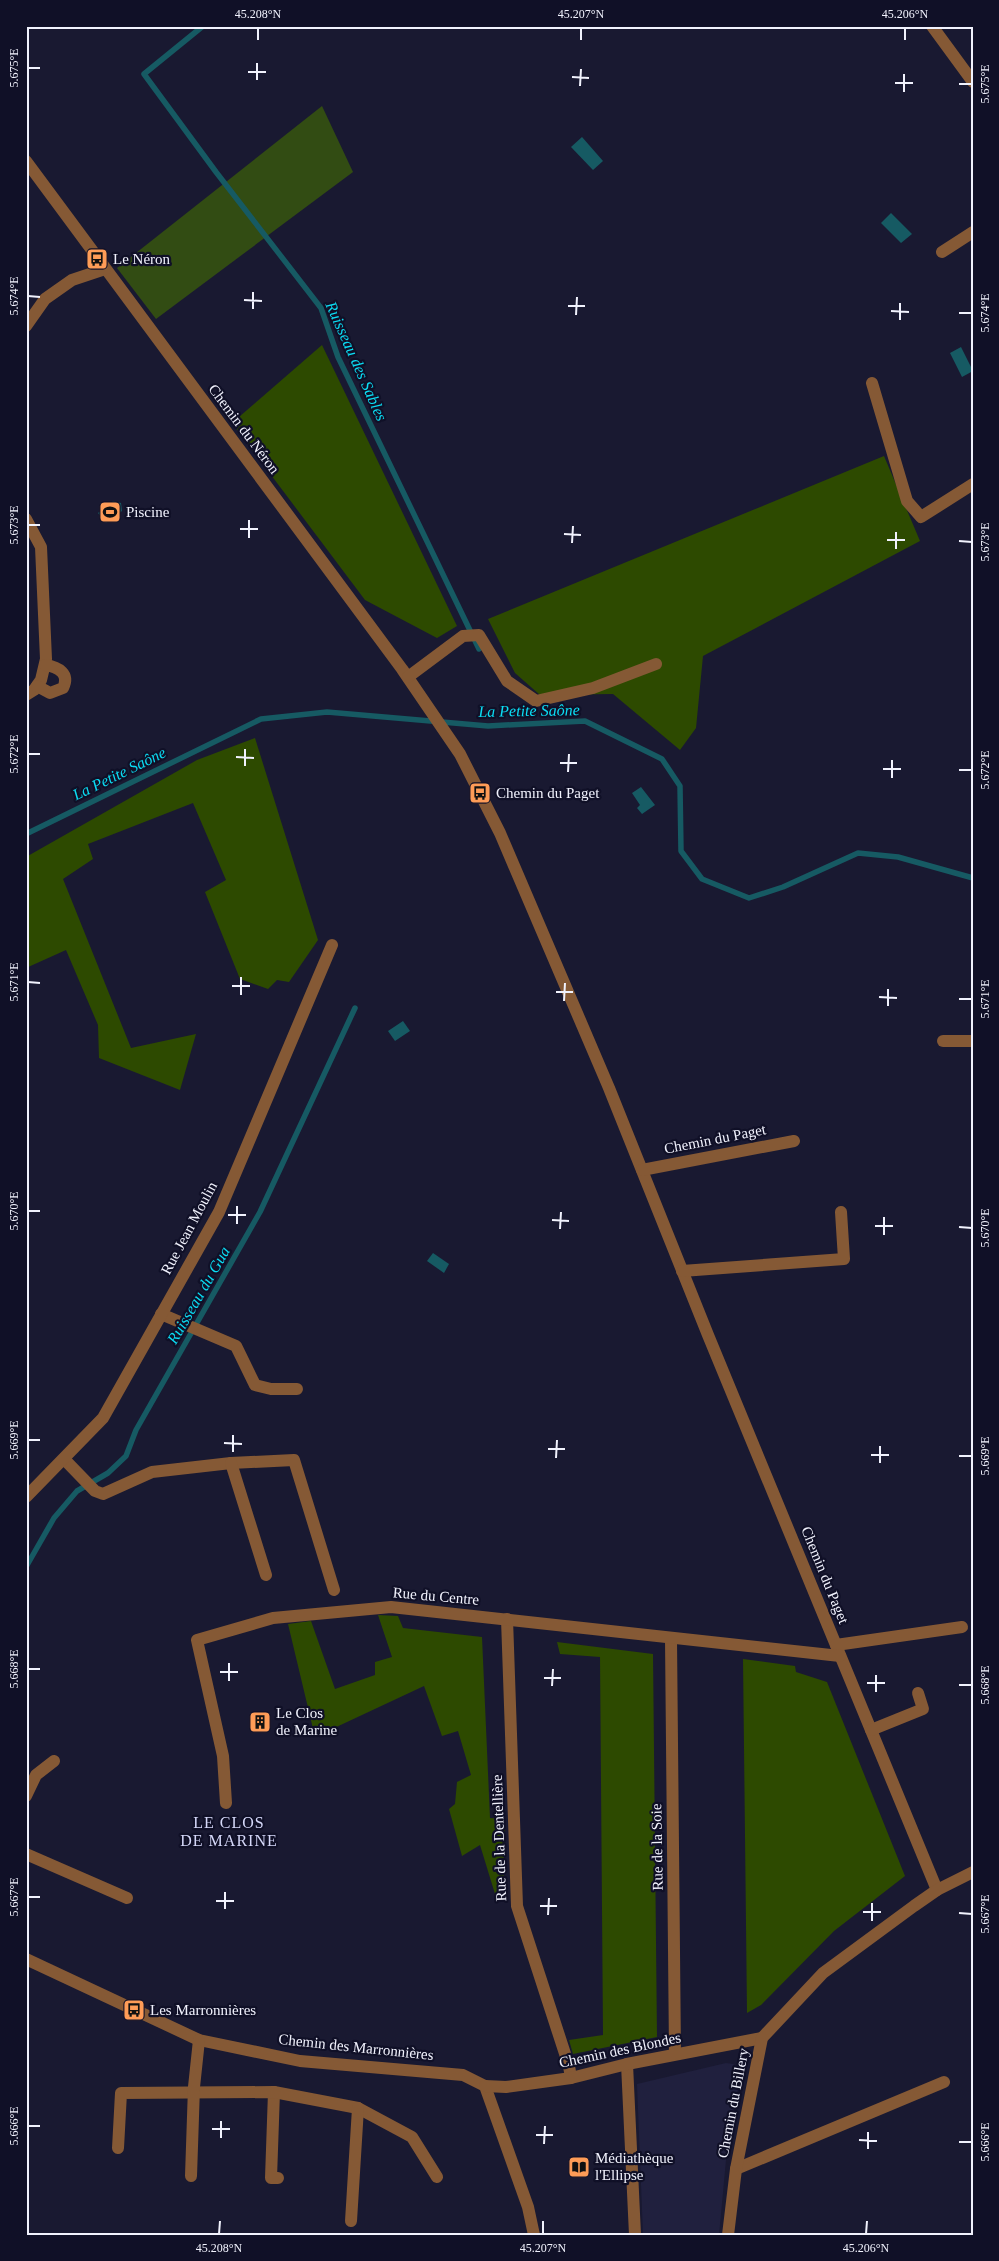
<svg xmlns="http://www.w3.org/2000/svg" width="999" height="2261" viewBox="0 0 999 2261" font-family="'Times New Roman',serif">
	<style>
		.built { fill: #20203e }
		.green { fill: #2d4a00 }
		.forest { fill: #324c13 }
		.water { fill: #165a63 }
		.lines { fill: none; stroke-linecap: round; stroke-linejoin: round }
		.stream { stroke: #165a63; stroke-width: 5.5 }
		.minor { stroke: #855935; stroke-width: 12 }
		.ticks { fill: none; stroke: #f1f2fd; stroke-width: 2 }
		.labels { text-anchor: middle; stroke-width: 4.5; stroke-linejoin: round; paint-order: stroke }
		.poi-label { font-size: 15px; fill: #f1f2fd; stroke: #101027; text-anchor: start }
		.street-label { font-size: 15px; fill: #f1f2fd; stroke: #101027 }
		.water-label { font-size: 16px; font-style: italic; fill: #0bdcf3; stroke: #101027 }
		.neighbourhood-label { font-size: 16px; letter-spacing: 1px; fill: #d6d9fa; stroke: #101027 }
		.neatline { fill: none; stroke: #f1f2fd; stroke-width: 2 }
		.ticks-label { font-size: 12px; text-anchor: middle; fill: #f1f2fd }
	</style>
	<rect width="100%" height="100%" fill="#191931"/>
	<path class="built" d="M 726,2063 L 733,2064 L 739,2068 L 740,2076 L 726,2160 L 719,2235 L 643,2235 L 637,2084 Z"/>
	<g class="green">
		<path d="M 322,345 L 457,626 L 437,638 L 365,600 L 232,423 Z"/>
		<path d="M 884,456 L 920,541 L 703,656 L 696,728 L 680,750 L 613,694 L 540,695 L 515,673 L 488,619 Z"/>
		<path d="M 255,738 L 318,940 L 289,982 L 277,980 L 268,989 L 240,979 L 205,892 L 226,880 L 193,803 L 88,844 L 93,859 L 63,879 L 131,1048 L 196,1034 L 180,1090 L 99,1058 L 98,1025 L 66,950 L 26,968 L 26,857 L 197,760 Z"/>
		<path d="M 378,1615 L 398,1616 L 403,1628 L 482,1637 L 490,1818 L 505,1819 L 503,1901 L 495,1894 L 480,1845 L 462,1856 L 449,1809 L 455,1804 L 457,1782 L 471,1775 L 458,1731 L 442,1736 L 424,1686 L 315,1737 L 288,1624 L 311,1621 L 335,1689 L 375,1675 L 375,1662 L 392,1657 Z"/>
		<path d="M 557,1642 L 653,1654 L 657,2037 L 573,2054 L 569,2040 L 603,2035 L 600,1657 L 560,1654 Z"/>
		<path d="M 743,1659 L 795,1666 L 796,1672 L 827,1682 L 905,1876 L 834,1931 L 761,2005 L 747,2013 Z"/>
	</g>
	<path class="forest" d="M 322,106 L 353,172 L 156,319 L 117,268 Z"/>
	<g class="water">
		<path d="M 582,137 L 603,161 L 593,170 L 571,147 Z"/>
		<path d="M 891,213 L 912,234 L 901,243 L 881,223 Z"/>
		<path d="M 961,347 L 973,371 L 962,377 L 950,353 Z"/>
		<path d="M 113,501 L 121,503 L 122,511 L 106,523 L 98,513 Z"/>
		<path d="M 641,787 L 655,805 L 642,814 L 637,808 L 640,805 L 632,793 Z"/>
		<path d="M 403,1021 L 410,1031 L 395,1041 L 388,1031 Z"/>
		<path d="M 433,1253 L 449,1264 L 444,1273 L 427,1261 Z"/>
	</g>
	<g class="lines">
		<g class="stream">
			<path d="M 203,26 L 144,74 L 216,172 L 321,308 L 338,357 L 479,649"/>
			<path d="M 26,834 L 261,719 L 327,712 L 488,726 L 585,721 L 662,759 L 680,786 L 681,851 L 702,879 L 749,898 L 783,887 L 858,853 L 898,857 L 973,878"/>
			<path d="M 26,1567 L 54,1518 L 77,1491 L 108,1473 L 126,1456 L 136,1430 L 260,1212 L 355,1008"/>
		</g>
		<g class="minor">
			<path d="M 932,26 L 973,82"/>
			<path d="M 26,161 L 402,669 L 460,754 L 500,833 L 609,1088 L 708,1335 L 937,1890"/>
			<path d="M 942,252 L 973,232"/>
			<path d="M 26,326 L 45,299 L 72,280 L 105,269"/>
			<path d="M 872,383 L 907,501 L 921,517 L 973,484"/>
			<path d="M 26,519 L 41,547 L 46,659 L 41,680 L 34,690 L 26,695"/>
			<path d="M 408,677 L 463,636 L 479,635 L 507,681 L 536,701 L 593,688 L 656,664"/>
			<path d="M 37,686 L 50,693 L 63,688 C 70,674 59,667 45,665"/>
			<path d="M 943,1041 L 973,1041"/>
			<path d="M 642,1170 L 794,1141"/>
			<path d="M 682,1271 L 844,1259 L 841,1212"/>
			<path d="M 161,1314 L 236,1346 L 255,1385 L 271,1389 L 297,1389"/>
			<path d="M 64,1459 L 95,1491 L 103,1494 L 152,1472 L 231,1463 L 294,1460 L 334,1590"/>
			<path d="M 231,1463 L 266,1575"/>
			<path d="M 26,1497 L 103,1418 L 219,1212 L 332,945"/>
			<path d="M 507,1619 L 517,1906 L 569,2066 L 571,2078"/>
			<path d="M 671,1639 L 675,2054"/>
			<path d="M 836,1645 L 962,1627"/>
			<path d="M 871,1730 L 923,1709 L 918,1693"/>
			<path d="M 26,1796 L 36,1775 L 54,1761"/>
			<path d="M 226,1803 L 223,1756 L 197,1640 L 273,1618 L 391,1607 L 840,1656"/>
			<path d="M 26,1854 L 127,1898"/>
			<path d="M 26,1959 L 199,2040 L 300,2061 L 463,2075 L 485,2086 L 528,2207 L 534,2235"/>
			<path d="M 627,2064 L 635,2235"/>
			<path d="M 485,2086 L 506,2087 L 571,2078 L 627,2064 L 762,2038"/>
			<path d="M 274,2092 L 271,2178 L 278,2178"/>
			<path d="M 118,2148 L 121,2093 L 274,2092 L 358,2108 L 412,2137 L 437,2177"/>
			<path d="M 736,2169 L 944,2082"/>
			<path d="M 191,2176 L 194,2087 L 199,2040"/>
			<path d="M 351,2221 L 358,2108"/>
			<path d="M 728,2235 L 736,2169 L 762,2038 L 823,1973 L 914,1906 L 937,1890 L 973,1872"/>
		</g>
	</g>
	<path class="ticks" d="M 258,40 L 258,28M 581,40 L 581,28M 905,40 L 905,28M 28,68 L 40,68M 248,72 L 266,72M 572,77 L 589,78M 257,80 L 257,63M 895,83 L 913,83M 959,84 L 972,84M 580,86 L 581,69M 904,92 L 904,74M 28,296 L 40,297M 244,300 L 262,301M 568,306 L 585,306M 253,309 L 253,292M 891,311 L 909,312M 959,313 L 972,313M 576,315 L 577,297M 900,320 L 900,303M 28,525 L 40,525M 240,529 L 258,529M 564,534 L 581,535M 249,538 L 249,520M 887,540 L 905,540M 959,541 L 972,542M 572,543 L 573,526M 896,549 L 896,532M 28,754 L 40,754M 236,757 L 254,758M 560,763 L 577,763M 245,766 L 245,749M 883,769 L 901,769M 959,770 L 972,770M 568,772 L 569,754M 892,778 L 892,760M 28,982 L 40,983M 232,986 L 250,986M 556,992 L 573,992M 241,995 L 241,977M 879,997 L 897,998M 959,999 L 972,999M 564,1001 L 565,983M 888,1006 L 888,989M 28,1211 L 40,1211M 228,1215 L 246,1215M 552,1220 L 569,1221M 237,1224 L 237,1206M 875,1226 L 893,1226M 959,1227 L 972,1228M 560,1229 L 561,1212M 884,1235 L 884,1217M 28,1440 L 40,1440M 224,1443 L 242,1444M 548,1449 L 565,1449M 233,1452 L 233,1435M 871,1455 L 889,1455M 959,1456 L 972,1456M 556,1458 L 557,1440M 880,1463 L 880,1446M 28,1669 L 40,1669M 220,1672 L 238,1672M 544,1678 L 561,1678M 229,1681 L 229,1663M 867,1683 L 885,1683M 959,1685 L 972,1685M 552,1686 L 553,1669M 876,1692 L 876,1675M 28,1897 L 40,1897M 216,1901 L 234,1901M 540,1906 L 557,1906M 225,1909 L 225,1892M 863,1912 L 881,1912M 959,1913 L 972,1914M 548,1915 L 549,1898M 872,1921 L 872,1903M 28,2126 L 40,2126M 212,2129 L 230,2129M 536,2135 L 553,2135M 221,2138 L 221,2121M 859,2140 L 877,2141M 959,2142 L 972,2142M 544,2144 L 545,2126M 868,2149 L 868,2132M 219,2234 L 220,2221M 543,2234 L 543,2221M 866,2234 L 867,2221"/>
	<defs>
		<g id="bus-square" transform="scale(1.125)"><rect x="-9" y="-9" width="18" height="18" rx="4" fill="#fe9c57" stroke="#101027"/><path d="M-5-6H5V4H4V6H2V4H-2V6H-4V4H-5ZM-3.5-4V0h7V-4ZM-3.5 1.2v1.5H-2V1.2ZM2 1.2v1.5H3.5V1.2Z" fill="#111"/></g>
		<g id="stadium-square" transform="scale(1.125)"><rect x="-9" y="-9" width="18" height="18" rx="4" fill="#fe9c57" stroke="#101027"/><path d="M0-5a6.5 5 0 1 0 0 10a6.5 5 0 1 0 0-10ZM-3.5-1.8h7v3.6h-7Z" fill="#111"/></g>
		<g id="building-square" transform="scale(1.125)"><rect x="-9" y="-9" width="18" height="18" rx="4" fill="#fe9c57" stroke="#101027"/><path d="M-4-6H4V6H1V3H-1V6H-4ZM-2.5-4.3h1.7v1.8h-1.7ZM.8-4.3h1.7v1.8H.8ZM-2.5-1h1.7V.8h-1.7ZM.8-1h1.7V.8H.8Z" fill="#111"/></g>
		<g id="library-square" transform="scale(1.125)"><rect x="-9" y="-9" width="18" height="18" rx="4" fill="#fe9c57" stroke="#101027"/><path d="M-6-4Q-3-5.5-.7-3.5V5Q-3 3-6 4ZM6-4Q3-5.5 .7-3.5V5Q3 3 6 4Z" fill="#111"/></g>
	</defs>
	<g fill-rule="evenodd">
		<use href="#bus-square" x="97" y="259"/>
		<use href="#stadium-square" x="110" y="512"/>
		<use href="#bus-square" x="480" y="793"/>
		<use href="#building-square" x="260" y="1722"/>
		<use href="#bus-square" x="134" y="2010"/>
		<use href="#library-square" x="579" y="2167"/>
	</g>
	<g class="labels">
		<g class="poi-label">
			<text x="113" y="264">Le Néron</text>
			<text x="126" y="517">Piscine</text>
			<text x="496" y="798">Chemin du Paget</text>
			<text x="276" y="1718">Le Clos<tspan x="276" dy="17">de Marine</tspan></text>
			<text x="150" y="2015">Les Marronnières</text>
			<text x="595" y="2163">Médiathèque<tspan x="595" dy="17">l'Ellipse</tspan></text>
		</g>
		<g class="street-label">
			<text transform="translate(244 429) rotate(53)" y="5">Chemin du Néron</text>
			<text transform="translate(715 1139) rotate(-11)" y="5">Chemin du Paget</text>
			<text transform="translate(189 1228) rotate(-62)" y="5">Rue Jean Moulin</text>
			<text transform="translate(825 1575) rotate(68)" y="5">Chemin du Paget</text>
			<text transform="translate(436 1596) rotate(5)" y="5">Rue du Centre</text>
			<text transform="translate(499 1838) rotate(-92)" y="5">Rue de la Dentellière</text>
			<text transform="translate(657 1847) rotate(-91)" y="5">Rue de la Soie</text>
			<text transform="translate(356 2047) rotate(6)" y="5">Chemin des Marronnières</text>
			<text transform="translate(620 2050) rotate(-12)" y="5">Chemin des Blondes</text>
			<text transform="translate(733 2103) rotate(-79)" y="5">Chemin du Billery</text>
		</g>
		<g class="water-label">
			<text transform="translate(357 361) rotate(66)" y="6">Ruisseau des Sables</text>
			<text transform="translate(529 710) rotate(-1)" y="6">La Petite Saône</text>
			<text transform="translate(119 773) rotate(-26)" y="6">La Petite Saône</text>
			<text transform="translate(198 1295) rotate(-60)" y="6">Ruisseau du Gua</text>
		</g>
		<g class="neighbourhood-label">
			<text x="229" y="1828">LE CLOS<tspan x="229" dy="18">DE MARINE</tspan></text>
		</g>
	</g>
	<rect width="999" height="2261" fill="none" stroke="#101027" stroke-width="55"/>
	<rect x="28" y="28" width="944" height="2206" class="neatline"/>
	<g class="ticks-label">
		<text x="258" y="18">45.208°N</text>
		<text x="581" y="18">45.207°N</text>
		<text x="905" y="18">45.206°N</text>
		<text transform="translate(14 68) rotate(-90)" y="4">5.675°E</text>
		<text transform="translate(985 84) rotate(-90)" y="4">5.675°E</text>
		<text transform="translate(14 296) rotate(-90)" y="4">5.674°E</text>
		<text transform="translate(985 313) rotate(-90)" y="4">5.674°E</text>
		<text transform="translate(14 525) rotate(-90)" y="4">5.673°E</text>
		<text transform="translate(985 542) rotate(-90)" y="4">5.673°E</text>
		<text transform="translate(14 754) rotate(-90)" y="4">5.672°E</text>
		<text transform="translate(985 770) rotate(-90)" y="4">5.672°E</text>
		<text transform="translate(14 982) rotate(-90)" y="4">5.671°E</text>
		<text transform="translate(985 999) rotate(-90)" y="4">5.671°E</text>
		<text transform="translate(14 1211) rotate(-90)" y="4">5.670°E</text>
		<text transform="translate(985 1228) rotate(-90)" y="4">5.670°E</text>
		<text transform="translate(14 1440) rotate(-90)" y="4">5.669°E</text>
		<text transform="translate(985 1456) rotate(-90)" y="4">5.669°E</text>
		<text transform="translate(14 1669) rotate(-90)" y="4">5.668°E</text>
		<text transform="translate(985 1685) rotate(-90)" y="4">5.668°E</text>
		<text transform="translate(14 1897) rotate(-90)" y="4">5.667°E</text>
		<text transform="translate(985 1914) rotate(-90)" y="4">5.667°E</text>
		<text transform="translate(14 2126) rotate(-90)" y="4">5.666°E</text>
		<text transform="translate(985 2142) rotate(-90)" y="4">5.666°E</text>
		<text x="219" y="2252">45.208°N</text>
		<text x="543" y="2252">45.207°N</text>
		<text x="866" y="2252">45.206°N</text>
	</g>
</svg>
